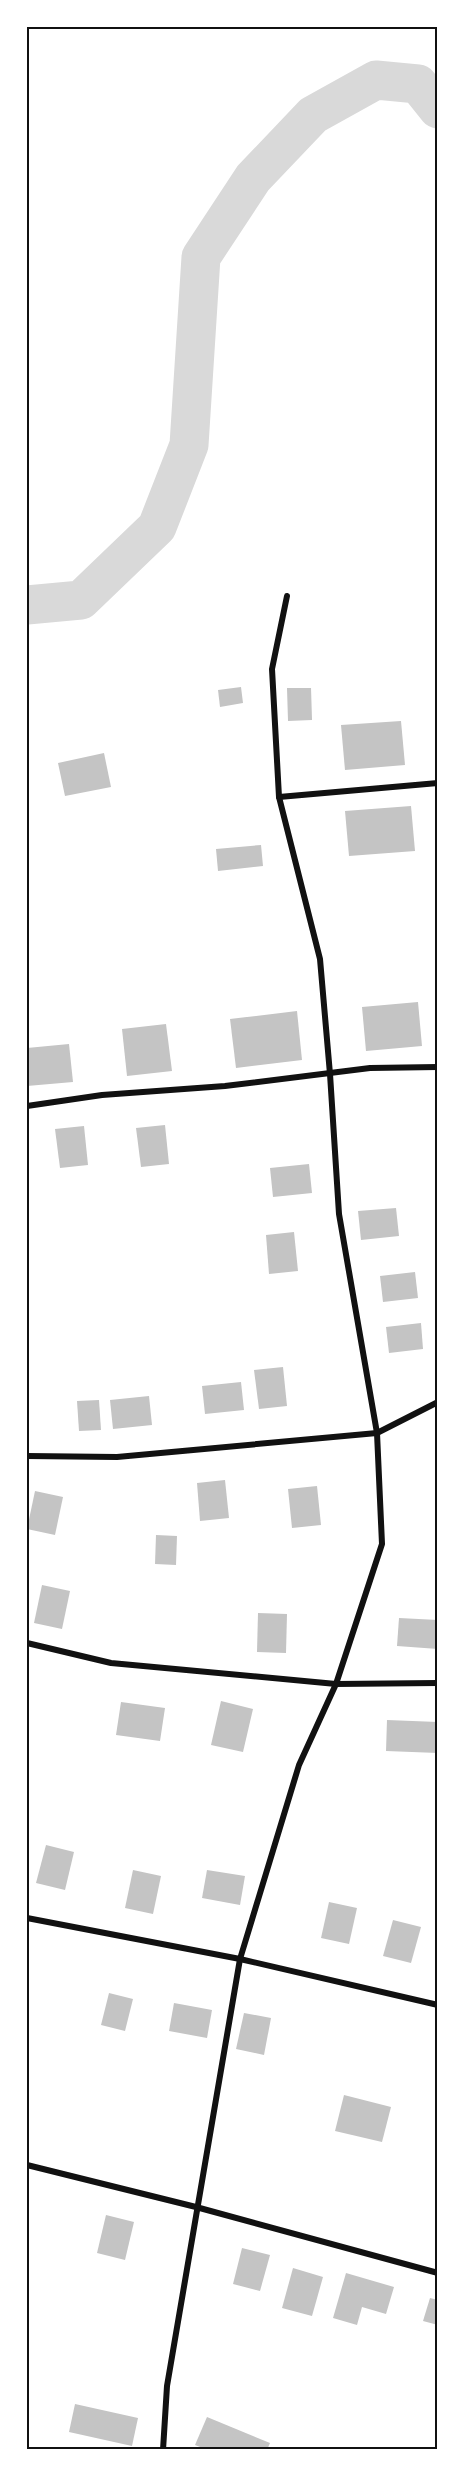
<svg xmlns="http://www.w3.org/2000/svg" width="465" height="2477" viewBox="0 0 465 2477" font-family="'Golos Text',sans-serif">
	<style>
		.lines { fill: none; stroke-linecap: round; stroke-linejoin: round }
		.river { stroke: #d9d9d9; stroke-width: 39 }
		.building { fill: #c4c4c4 }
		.minor { stroke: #111; stroke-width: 6 }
		.neatline { fill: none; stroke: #111; stroke-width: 2 }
	</style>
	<rect width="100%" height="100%" fill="#fff"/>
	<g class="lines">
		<path class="river" d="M 27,605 L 81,600 L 157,527 L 189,445 L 201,257 L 253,178 L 313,115 L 376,80 L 418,84 L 438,109"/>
	</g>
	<g class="building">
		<path d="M 241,687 L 243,703 L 220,707 L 218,690 Z"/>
		<path d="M 287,688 L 311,688 L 312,720 L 288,721 Z"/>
		<path d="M 401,721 L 405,765 L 345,770 L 341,725 Z"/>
		<path d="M 104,753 L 111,787 L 65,796 L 58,763 Z"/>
		<path d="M 411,806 L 415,851 L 349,856 L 345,811 Z"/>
		<path d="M 261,845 L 263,866 L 218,871 L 216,849 Z"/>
		<path d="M 418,1002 L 422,1046 L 366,1051 L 362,1007 Z"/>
		<path d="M 297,1011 L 302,1060 L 236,1068 L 230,1019 Z"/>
		<path d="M 166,1024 L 172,1071 L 127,1076 L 122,1029 Z"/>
		<path d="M 69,1044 L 73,1082 L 27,1086 L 27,1048 Z"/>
		<path d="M 165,1125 L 169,1164 L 141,1167 L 136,1128 Z"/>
		<path d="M 84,1126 L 88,1165 L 60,1168 L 55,1129 Z"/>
		<path d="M 309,1164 L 312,1193 L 273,1197 L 270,1168 Z"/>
		<path d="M 396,1208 L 399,1236 L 361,1240 L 358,1211 Z"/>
		<path d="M 294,1232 L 298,1271 L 269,1274 L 266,1235 Z"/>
		<path d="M 415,1272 L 418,1298 L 383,1302 L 380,1276 Z"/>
		<path d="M 421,1323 L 423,1349 L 389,1353 L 386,1327 Z"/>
		<path d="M 283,1367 L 287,1406 L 259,1409 L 254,1370 Z"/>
		<path d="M 241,1382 L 244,1410 L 205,1414 L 202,1386 Z"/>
		<path d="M 149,1396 L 152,1425 L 113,1429 L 110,1400 Z"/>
		<path d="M 99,1400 L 101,1430 L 79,1431 L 77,1401 Z"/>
		<path d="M 225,1480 L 229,1518 L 200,1521 L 197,1483 Z"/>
		<path d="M 317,1486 L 321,1525 L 292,1528 L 288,1489 Z"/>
		<path d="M 35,1491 L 63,1497 L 55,1535 L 27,1529 Z"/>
		<path d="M 156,1535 L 177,1536 L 176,1565 L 155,1564 Z"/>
		<path d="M 42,1585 L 70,1591 L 62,1629 L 34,1623 Z"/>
		<path d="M 258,1613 L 287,1614 L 286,1653 L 257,1652 Z"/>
		<path d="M 399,1618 L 438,1620 L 438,1649 L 397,1646 Z"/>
		<path d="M 221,1701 L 253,1709 L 243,1752 L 211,1745 Z"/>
		<path d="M 121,1702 L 165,1708 L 160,1741 L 116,1735 Z"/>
		<path d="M 387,1720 L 438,1722 L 438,1753 L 386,1751 Z"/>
		<path d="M 46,1845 L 74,1852 L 65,1890 L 36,1883 Z"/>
		<path d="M 133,1870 L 161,1876 L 153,1914 L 125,1908 Z"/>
		<path d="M 207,1870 L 245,1876 L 240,1905 L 202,1898 Z"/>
		<path d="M 329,1902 L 357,1908 L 349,1944 L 321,1938 Z"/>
		<path d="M 393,1920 L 421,1927 L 411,1963 L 383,1956 Z"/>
		<path d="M 109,1993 L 133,1999 L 125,2031 L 101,2025 Z"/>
		<path d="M 174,2003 L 212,2010 L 207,2038 L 169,2031 Z"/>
		<path d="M 244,2013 L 271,2018 L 264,2055 L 236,2049 Z"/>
		<path d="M 344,2095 L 391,2107 L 382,2142 L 335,2131 Z"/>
		<path d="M 106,2215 L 134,2222 L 125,2260 L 97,2253 Z"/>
		<path d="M 242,2248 L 270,2255 L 260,2291 L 233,2284 Z"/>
		<path d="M 293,2268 L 323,2277 L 312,2316 L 282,2308 Z"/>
		<path d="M 346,2273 L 394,2287 L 386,2314 L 362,2307 L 357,2325 L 333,2318 Z"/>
		<path d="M 430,2298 L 438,2300 L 438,2325 L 423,2321 Z"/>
		<path d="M 75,2404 L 138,2418 L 132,2446 L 69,2432 Z"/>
		<path d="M 207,2417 L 270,2443 L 267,2450 L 208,2450 L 195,2445 Z"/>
	</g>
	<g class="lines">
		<g class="minor">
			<path d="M 279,797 L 438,783"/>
			<path d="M 27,1106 L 102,1095 L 225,1086 L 370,1068 L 438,1067"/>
			<path d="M 27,1456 L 117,1457 L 377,1433 L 438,1402"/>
			<path d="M 27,1643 L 111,1663 L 336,1684 L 438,1683"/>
			<path d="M 27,1918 L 240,1959 L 438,2005"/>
			<path d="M 27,2165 L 196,2207 L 438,2273"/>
			<path d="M 163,2450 L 167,2386 L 240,1959 L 299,1765 L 336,1684 L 382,1544 L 377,1433 L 339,1214 L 330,1074 L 320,959 L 279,797 L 272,669 L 287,596"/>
		</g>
	</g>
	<rect width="465" height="2477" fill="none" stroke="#ffffff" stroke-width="57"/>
	<rect x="28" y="28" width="408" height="2420" class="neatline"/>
</svg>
